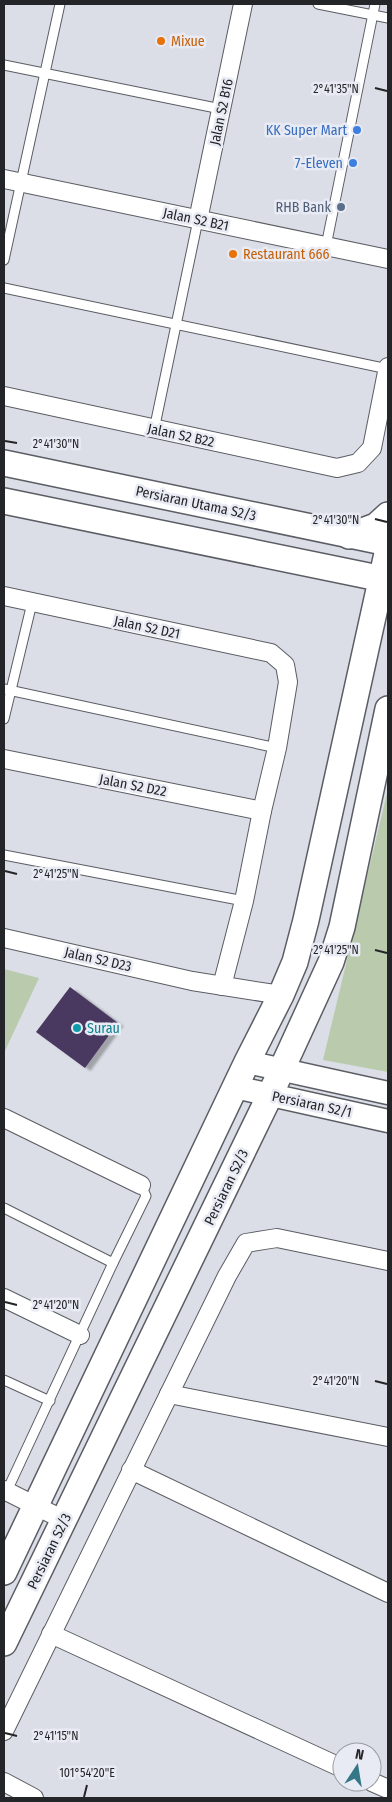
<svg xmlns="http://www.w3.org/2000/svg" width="392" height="1802" viewBox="0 0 392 1802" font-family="'Fira Sans Condensed',sans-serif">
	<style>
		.green { fill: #bacbad }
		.building { fill: #48385f; filter: url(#shadow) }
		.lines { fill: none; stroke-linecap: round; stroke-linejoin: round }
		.service-casing { stroke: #5b5d64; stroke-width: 11 }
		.minor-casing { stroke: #5b5d64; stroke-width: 20 }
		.tertiary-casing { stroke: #5b5d64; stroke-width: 25 }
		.secondary-casing { stroke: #5b5d64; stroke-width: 28 }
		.service { stroke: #fff; stroke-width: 9 }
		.minor { stroke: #fff; stroke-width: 18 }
		.tertiary { stroke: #fff; stroke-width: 22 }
		.secondary { stroke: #fff; stroke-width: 25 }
		.ticks { fill: none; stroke: #242528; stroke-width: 2 }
		.food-dot { fill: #e8710a; stroke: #e9ebf4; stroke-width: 2 }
		.shop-dot { fill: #3f7fe0; stroke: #e9ebf4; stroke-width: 2 }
		.service-dot { fill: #5c6f8a; stroke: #e9ebf4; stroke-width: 2 }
		.culture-dot { fill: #0f9aa8; stroke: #e9ebf4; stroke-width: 2 }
		.labels { text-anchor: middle; stroke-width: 5; stroke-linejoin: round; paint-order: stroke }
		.food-label { font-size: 14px; fill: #c56008; stroke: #e9ebf4; text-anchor: start }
		.street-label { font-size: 14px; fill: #242528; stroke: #e9ebf4 }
		.shop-label { font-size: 14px; fill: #366cbe; stroke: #e9ebf4; text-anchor: end }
		.service-label { font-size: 14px; fill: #4e5e75; stroke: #e9ebf4; text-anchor: end }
		.culture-label { font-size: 14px; fill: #0d838f; stroke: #e9ebf4; text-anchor: start }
		.ticks-label { font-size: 12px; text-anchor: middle; fill: #242528; stroke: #e9ebf4; stroke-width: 5; stroke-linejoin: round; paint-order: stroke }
	</style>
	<defs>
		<filter id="shadow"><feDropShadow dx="5.5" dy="3" stdDeviation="1" flood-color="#0004"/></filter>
	</defs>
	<rect width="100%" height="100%" fill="#dbdee6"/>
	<g class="green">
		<path d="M 388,789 L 388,1072 L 323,1060 Z"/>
		<path d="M 4,969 L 39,978 L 4,1053 Z"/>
	</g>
	<path class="building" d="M 70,987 L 118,1023 L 85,1068 L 36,1032 Z"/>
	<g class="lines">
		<g class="service-casing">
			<g id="service">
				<path d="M 318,4 L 388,18"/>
				<path d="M 4,65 L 221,109"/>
				<path d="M 326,246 L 375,4"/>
				<path d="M 4,260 L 60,4"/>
				<path d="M 4,288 L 388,369"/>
				<path d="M 154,430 L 198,220"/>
				<path d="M 4,689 L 277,748"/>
				<path d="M 4,719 L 32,603"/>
				<path d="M 4,855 L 244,901"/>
				<path d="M 4,1208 L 113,1263"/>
				<path d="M 4,1380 L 50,1401"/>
				<path d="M 6,1493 L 113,1263 L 146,1196 L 141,1185"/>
			</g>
		</g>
		<g class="minor-casing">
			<g id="minor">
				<path d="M 4,179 L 388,259"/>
				<path d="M 198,220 L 243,4"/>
				<path d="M 4,396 L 337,468 L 358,463 L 372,448 L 388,367"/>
				<path d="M 4,596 L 271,653 L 285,665 L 288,682 L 277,748 L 262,811 L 244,901 L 222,986"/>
				<path d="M 4,759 L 262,811"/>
				<path d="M 4,938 L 192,981 L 281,995"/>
				<path d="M 4,1118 L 141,1185"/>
				<path d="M 4,1298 L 80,1335"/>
				<path d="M 169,1394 L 388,1437"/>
				<path d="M 131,1470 L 388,1593"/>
				<path d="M 4,1490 L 64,1520"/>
				<path d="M 51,1634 L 342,1768"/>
				<path d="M 4,1731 L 227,1276 L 246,1243 L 277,1238 L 388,1261"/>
				<path d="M 4,1782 L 34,1798"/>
				<path d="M 372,1782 L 388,1789"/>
			</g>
		</g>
		<g class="tertiary-casing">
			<g id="tertiary">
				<path d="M 247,1062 L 388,1093"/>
				<path d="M 235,1087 L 388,1121"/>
			</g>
		</g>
		<g class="secondary-casing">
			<g id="secondary">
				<path d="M 4,463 L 388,543"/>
				<path d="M 4,501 L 388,580"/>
				<path d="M 349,536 L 376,526 L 388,515"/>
				<path d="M 4,1572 L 247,1062 L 281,995 L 295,962 L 306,920 L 388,549"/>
				<path d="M 4,1643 L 270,1095 L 331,962 L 342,927 L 388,709"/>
			</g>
		</g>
		<use href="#service" class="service"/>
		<use href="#minor" class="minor"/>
		<use href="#tertiary" class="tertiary"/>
		<use href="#secondary" class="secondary"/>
	</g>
	<path class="ticks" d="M 375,88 L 387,91M 5,441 L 17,443M 375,519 L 387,522M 5,871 L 17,874M 375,950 L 387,953M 5,1302 L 17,1305M 375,1381 L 387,1384M 5,1733 L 17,1736M 84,1797 L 87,1785"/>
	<g class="food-dot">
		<circle cx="161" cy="41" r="5"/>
		<circle cx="233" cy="254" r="5"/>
	</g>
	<g class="shop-dot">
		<circle cx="357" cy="130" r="5"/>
		<circle cx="353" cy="163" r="5"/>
	</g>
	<circle class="service-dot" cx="341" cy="207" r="5"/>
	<circle class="culture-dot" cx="77" cy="1028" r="5"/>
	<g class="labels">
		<g class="food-label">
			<text x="171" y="46">Mixue</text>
			<text x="243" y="259">Restaurant 666</text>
		</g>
		<g class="street-label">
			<text transform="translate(221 112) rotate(-78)" y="5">Jalan S2 B16</text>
			<text transform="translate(196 219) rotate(12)" y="5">Jalan S2 B21</text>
			<text transform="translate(181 435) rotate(12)" y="5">Jalan S2 B22</text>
			<text transform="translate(196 503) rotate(12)" y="5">Persiaran Utama S2/3</text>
			<text transform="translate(147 627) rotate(12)" y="5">Jalan S2 D21</text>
			<text transform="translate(133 785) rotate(11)" y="5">Jalan S2 D22</text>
			<text transform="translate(98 959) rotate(13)" y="5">Jalan S2 D23</text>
			<text transform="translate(312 1104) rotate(12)" y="5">Persiaran S2/1</text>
			<text transform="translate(226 1187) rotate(-64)" y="5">Persiaran S2/3</text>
			<text transform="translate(49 1551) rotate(-64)" y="5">Persiaran S2/3</text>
		</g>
		<g class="shop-label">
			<text x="347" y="135">KK Super Mart</text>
			<text x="343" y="168">7-Eleven</text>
		</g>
		<g class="service-label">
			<text x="331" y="212">RHB Bank</text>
		</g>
		<g class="culture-label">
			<text x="87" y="1033">Surau</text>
		</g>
	</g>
	<g class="ticks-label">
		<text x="336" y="93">2°41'35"N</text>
		<text x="56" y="448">2°41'30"N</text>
		<text x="336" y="524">2°41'30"N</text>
		<text x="56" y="878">2°41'25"N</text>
		<text x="336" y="954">2°41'25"N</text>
		<text x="56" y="1309">2°41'20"N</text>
		<text x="336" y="1385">2°41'20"N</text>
		<text x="56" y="1740">2°41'15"N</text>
		<text x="87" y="1777">101°54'20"E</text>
	</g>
	<rect width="392" height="1802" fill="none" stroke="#242528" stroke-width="10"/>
	<g transform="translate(357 1767) rotate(12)"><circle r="24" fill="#e9ebf4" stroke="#9a9ca2"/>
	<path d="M0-4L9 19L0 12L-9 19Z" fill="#347787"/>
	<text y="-8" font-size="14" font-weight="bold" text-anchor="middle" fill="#242528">N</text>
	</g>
</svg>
